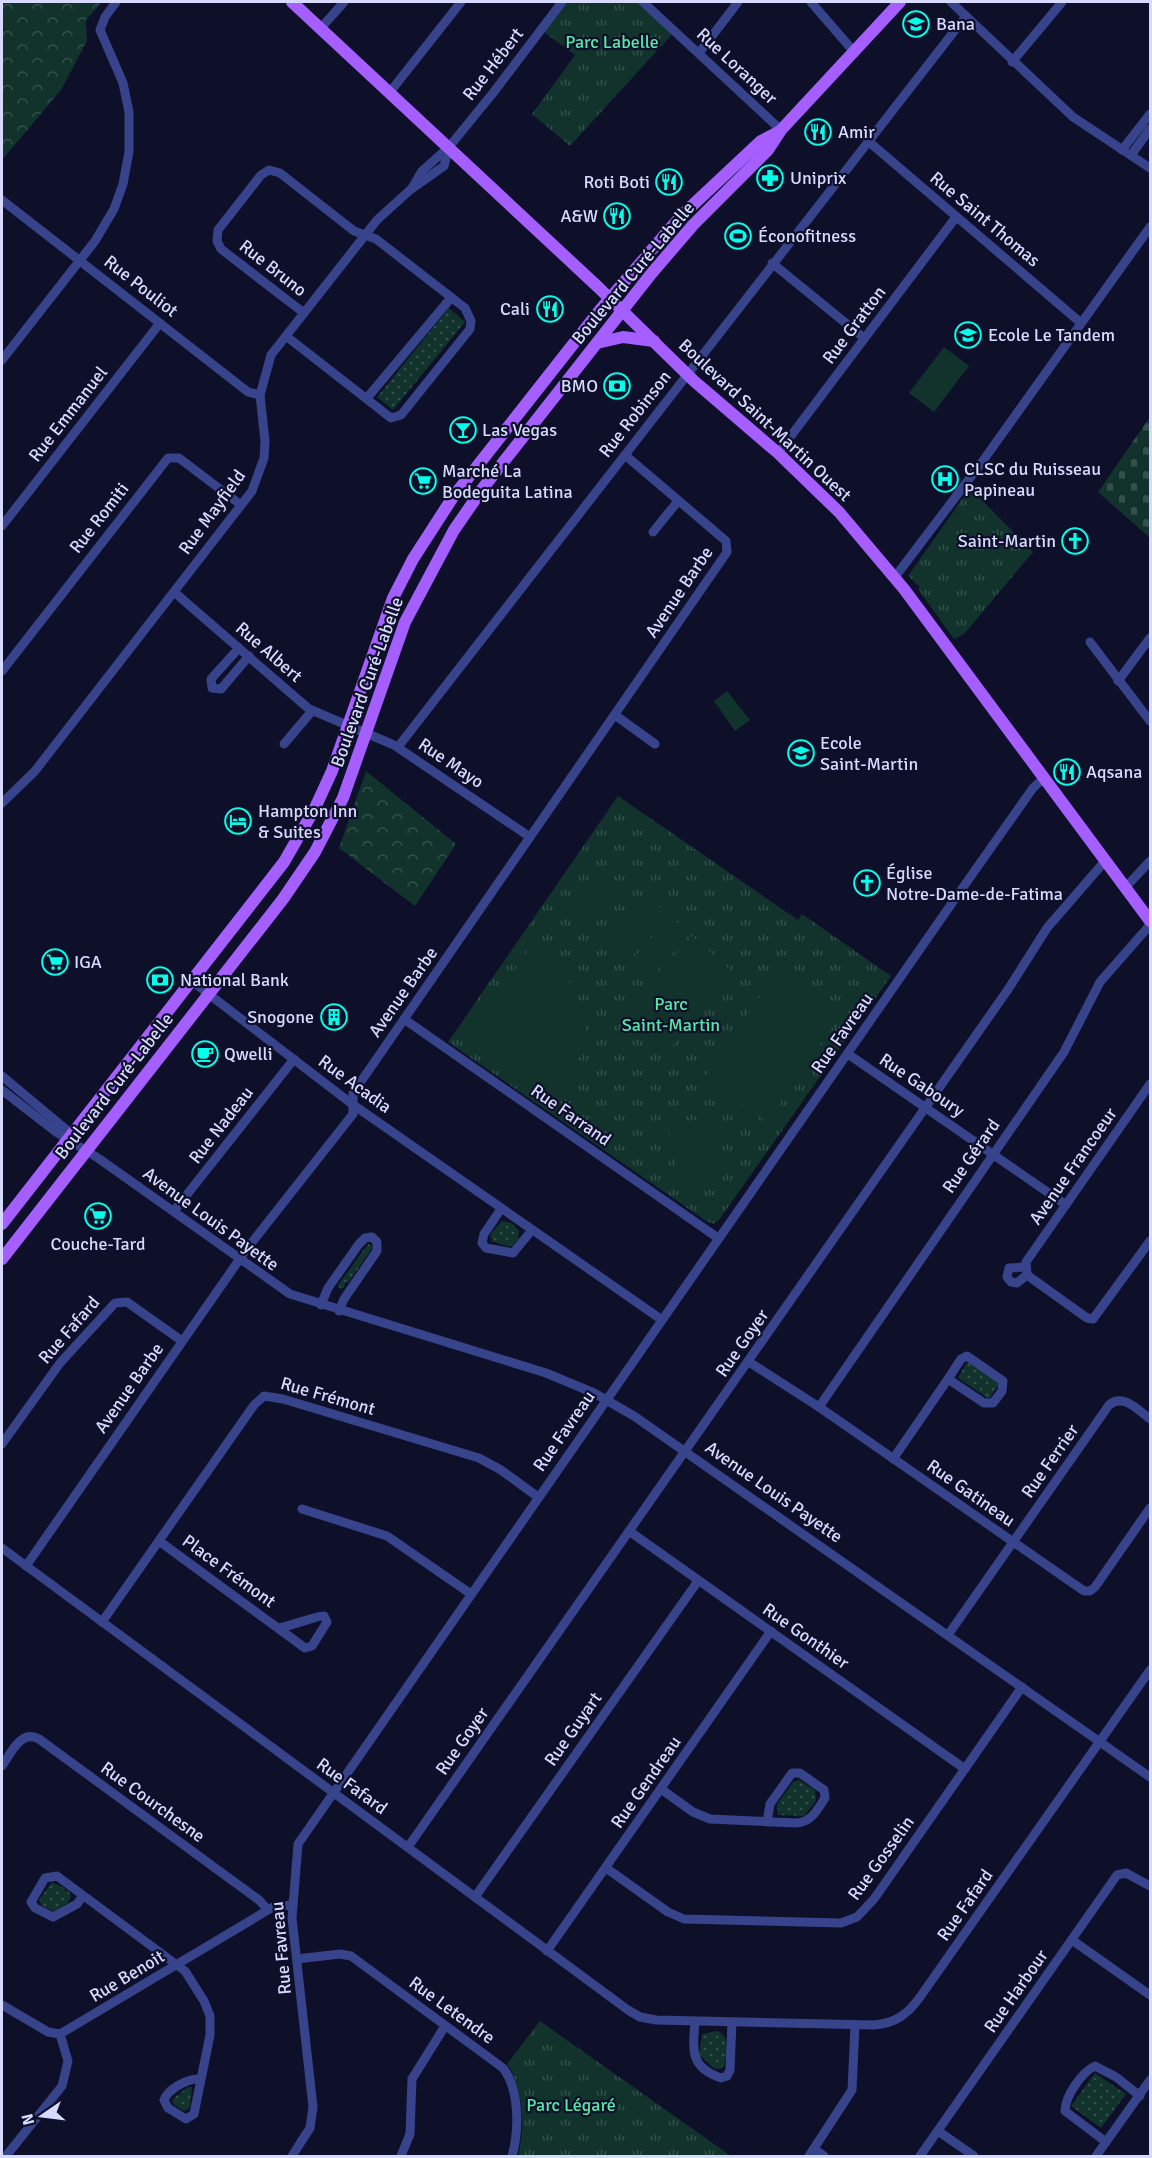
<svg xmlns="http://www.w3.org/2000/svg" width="1152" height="2158" viewBox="0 0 1152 2158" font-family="Signika,sans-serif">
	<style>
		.grass { fill: url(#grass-dots) }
		.forest { fill: url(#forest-crowns) }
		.cemetery { fill: url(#cemetery-stones) }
		.park { fill: url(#park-tufts) }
		.pitch { fill: #11332c }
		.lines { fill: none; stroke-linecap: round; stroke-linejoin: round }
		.minor { stroke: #37438b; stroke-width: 9 }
		.major { stroke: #a55eff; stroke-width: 12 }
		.labels { text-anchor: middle; stroke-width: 4.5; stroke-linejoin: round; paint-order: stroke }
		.poi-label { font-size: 18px; fill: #d7d9ff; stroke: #0e0f29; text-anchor: start }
		.park-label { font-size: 18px; fill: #5ae7aa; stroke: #0e0f29 }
		.street-label { font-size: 18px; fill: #d7d9ff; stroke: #0e0f29 }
	</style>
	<defs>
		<pattern id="grass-dots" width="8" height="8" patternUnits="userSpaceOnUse" patternTransform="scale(1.5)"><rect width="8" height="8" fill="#11332c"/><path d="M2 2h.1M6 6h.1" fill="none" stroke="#33504c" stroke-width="1.8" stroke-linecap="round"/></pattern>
		<pattern id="forest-crowns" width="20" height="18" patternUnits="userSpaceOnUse" patternTransform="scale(1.5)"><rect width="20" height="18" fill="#11332c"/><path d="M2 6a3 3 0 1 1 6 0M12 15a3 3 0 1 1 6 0" fill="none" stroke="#33504c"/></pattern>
		<pattern id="cemetery-stones" width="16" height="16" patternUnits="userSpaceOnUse" patternTransform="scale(1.5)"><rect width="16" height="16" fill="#11332c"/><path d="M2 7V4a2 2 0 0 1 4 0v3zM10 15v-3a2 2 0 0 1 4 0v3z" fill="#33504c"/></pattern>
		<pattern id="park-tufts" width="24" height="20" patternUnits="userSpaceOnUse" patternTransform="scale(1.5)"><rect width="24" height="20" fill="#11332c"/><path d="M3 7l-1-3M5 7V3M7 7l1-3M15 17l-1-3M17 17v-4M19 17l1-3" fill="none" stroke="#33504c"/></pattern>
	</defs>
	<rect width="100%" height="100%" fill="#0e0f29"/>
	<g class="grass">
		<path d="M 449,308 L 465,322 L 393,410 L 377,397 Z"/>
		<path d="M 502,1221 L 512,1223 L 519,1231 L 518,1240 L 510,1247 L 491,1241 L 493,1238 L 490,1239 L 491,1233 Z"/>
		<path d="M 368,1244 L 372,1246 L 371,1250 L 348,1283 L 345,1282 L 344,1288 L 340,1289 L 338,1285 Z"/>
		<path d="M 970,1362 L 999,1384 L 989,1399 L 958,1378 L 966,1364 Z"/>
		<path d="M 799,1780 L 815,1790 L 816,1801 L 804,1816 L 778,1815 L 777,1804 L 793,1782 Z"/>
		<path d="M 52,1882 L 66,1889 L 64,1891 L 68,1890 L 71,1896 L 68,1903 L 54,1911 L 42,1906 L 39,1900 Z"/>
		<path d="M 717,2031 C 731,2036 726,2052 725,2065 L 720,2069 L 714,2068 L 699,2055 L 702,2034 Z"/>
		<path d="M 1095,2073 L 1126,2094 L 1101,2128 L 1071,2106 Z"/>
		<path d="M 188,2087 L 192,2087 L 190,2107 L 184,2111 L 174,2105 L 172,2100 L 178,2094 L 181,2095 L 180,2093 Z"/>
	</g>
	<g class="forest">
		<path d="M 2,2 L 102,2 L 86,20 L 87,41 L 61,90 L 2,160 Z"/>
		<path d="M 366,771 L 456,844 L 415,906 L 339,848 Z"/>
	</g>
	<path class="cemetery" d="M 1150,417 L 1150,538 L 1098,492 Z"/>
	<g class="park">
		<path d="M 562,2 L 643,2 L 675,31 L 570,146 L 532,114 L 575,55 L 540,29 Z"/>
		<path d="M 970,488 L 1033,552 L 964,634 L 954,639 L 918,589 L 920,587 L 908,576 Z"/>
		<path d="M 618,796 L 798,920 L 802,914 L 891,976 L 719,1220 L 714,1224 L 706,1221 L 448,1042 Z"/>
		<path d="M 540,2021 L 731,2156 L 518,2156 C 525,2127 524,2089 507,2064 Z"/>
	</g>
	<g class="pitch">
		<path d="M 944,347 L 969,366 L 934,412 L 909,393 Z"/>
		<path d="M 727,691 L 750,720 L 735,731 L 714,701 Z"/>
		<path d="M 599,873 L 614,883 L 614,886 L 588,927 L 584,928 L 568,915 L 595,874 Z"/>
		<path d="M 648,898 L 668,914 L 632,956 L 612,939 Z"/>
		<path d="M 670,916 L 690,934 L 653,975 L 634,958 Z"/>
		<path d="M 692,936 L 735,974 L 663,1056 L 620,1018 Z"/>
		<path d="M 530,947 C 594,988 601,1038 557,1098 L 493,1054 L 489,1060 L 474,1050 L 469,1023 L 479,1008 L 486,1012 Z"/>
		<path d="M 779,969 L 842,1013 L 767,1122 L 704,1078 Z"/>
		<path d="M 713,1117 L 724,1176 L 682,1183 L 678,1180 L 668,1125 Z"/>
	</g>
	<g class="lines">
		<g class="minor">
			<path d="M 643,2 L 781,130"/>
			<path d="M 811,2 L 855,53"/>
			<path d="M 951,2 L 1073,117 L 1150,168"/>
			<path d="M 320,29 L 344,2"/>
			<path d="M 699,53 L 738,2"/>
			<path d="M 1012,62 L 1062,2"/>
			<path d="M 390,92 L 461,2"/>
			<path d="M 868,141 L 1081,323"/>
			<path d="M 1122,150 L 1150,114"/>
			<path d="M 1131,155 L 1150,129"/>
			<path d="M 412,188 L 422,171 L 449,147 L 493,93 L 562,2"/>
			<path d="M 2,200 L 248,392 L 260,395"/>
			<path d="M 772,263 L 864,338"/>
			<path d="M 286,336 L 391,418 L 401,415 L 470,329 L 471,321 L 465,308 L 376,239 L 354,231 L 280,173 L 269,170 L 261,175 L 218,230 L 217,241 L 221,249 L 304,313"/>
			<path d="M 2,360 L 95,241 L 114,209 L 123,184 L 129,152 L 129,112 L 123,83 L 100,30 L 105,17 L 116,2"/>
			<path d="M 367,398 L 450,299"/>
			<path d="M 778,453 L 956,217"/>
			<path d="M 2,526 L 160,323"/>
			<path d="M 653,532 L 678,501"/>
			<path d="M 895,577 L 982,462 L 1150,227"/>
			<path d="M 174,592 L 309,709 L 394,745 L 530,837"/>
			<path d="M 1090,642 L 1150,721"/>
			<path d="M 239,648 L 211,679 L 212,688 L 221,689 L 249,656"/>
			<path d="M 2,671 L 168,458 L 179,458 L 241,505"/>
			<path d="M 1118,681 L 1150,638"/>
			<path d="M 615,715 L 655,744"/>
			<path d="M 284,744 L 312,711"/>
			<path d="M 398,747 L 966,16"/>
			<path d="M 2,803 L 35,771 L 252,491 L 264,458 L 265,441 L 260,395 L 271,355 L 377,220 L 410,190 L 444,166 L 449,147"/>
			<path d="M 1125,888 L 1150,861"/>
			<path d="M 193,982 L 352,1104 L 662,1320"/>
			<path d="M 404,1019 L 718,1238"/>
			<path d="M 848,1054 L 1066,1205"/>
			<path d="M 2,1076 L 75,1137"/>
			<path d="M 2,1090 L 56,1132 L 98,1158 L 290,1294 L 546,1373 L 594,1393 L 634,1416 L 1150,1777"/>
			<path d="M 501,1209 L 484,1234 L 482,1243 L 486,1248 L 513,1253 L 532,1230"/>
			<path d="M 174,1211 L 294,1059"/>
			<path d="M 1024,1267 L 1009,1268 L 1007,1277 L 1011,1282 L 1017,1283 L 1027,1275"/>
			<path d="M 1027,1275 L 1026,1262 L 1150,1084"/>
			<path d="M 1027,1275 L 1087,1318 L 1093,1319 L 1150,1241"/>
			<path d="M 321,1305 L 328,1288 L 359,1244 L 365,1238 L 372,1237 L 377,1242 L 377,1251 L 344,1299 L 339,1311"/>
			<path d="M 967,1356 L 1003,1381 L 1002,1391 L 993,1403 L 984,1403 L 948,1379 L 961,1359 Z"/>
			<path d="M 749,1362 L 819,1407 L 1084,1591 L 1090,1591 L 1095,1587 L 1150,1508"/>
			<path d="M 819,1407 L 1064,1052 L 1100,982 L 1150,925"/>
			<path d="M 2,1444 L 60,1363 L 115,1303 L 127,1302 L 182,1341"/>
			<path d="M 893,1459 L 948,1379"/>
			<path d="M 302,1509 L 387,1536 L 471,1594"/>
			<path d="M 629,1531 L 965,1769"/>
			<path d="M 159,1541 L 305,1648 L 312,1646 L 327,1622 L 324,1616 C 318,1615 291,1626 279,1628"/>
			<path d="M 2,1548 L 628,2010 L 640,2017 L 656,2020 L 874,2025 C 896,2023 908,2014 920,1997 L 1150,1670"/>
			<path d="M 26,1566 L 246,1250 L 353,1114 L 353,1093 L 727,552 L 726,541 L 625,455"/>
			<path d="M 102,1622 L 254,1405 L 264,1396 L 283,1399 L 479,1458 L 501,1470 L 538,1497"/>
			<path d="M 948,1635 L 1109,1405 C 1123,1393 1138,1410 1150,1419"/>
			<path d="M 2,1766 C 11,1753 21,1729 39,1739 L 259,1900 L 268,1910"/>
			<path d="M 661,1789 L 693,1812 L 710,1819 L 796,1823 C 812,1822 817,1810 825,1798 L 824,1790 L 800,1773 L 792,1773 L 770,1804 L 767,1822"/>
			<path d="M 408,1847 L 1009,988 L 1047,928 L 1105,861"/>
			<path d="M 606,1868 L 668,1912 L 684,1919 L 841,1923 L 857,1917 L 874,1899 L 1022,1687"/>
			<path d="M 83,1896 L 77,1904 L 53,1917 L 35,1908 L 31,1902 L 45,1878 L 57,1876 L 185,1971 L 204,2001 L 210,2016 L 210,2035 L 194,2114 L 186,2119 L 168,2108 L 164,2100 C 168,2089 188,2078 200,2079"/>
			<path d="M 475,1897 L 698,1581"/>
			<path d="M 1072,1940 L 1150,1995"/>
			<path d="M 547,1951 L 771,1631"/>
			<path d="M 297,1959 L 340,1954 L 351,1956 L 503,2068 C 520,2090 519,2131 512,2156"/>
			<path d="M 2,2005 L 48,2032 L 60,2034 L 273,1907 L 291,1905"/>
			<path d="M 695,2021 C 693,2049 689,2067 721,2078 L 727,2076 L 730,2070 L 732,2022"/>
			<path d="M 938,2131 L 974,2156"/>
			<path d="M 1106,2142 L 1065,2111 C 1065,2096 1082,2072 1095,2066 L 1116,2077 L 1140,2096"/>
			<path d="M 814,2149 L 824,2156"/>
			<path d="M 6,2156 L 62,2086 L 68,2061 L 60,2034"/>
			<path d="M 292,2156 L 310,2128 L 313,2107 L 292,1918 L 298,1844 L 959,893 L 1033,788 L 1044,778"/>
			<path d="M 401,2156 L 410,2134 L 412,2079 L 445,2026"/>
			<path d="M 809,2156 L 852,2090 L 855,2025"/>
			<path d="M 920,2156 L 1117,1875 L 1126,1873 L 1150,1886"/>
			<path d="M 1096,2156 L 1150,2080"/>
		</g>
		<g class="major">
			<path d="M 292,2 L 598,287 L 694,381 L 778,453 L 839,512 L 904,589 L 1150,921"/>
			<path d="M 597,343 L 623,337 L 654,341"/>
			<path d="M 2,1224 L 284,862 L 315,808 L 332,771 L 393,598 L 413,559 L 453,497 L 600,310 L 681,216 L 761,141 L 780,131"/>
			<path d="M 2,1259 L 283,899 L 315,852 L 343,798 L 405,622 L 454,530 L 483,488 L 651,274 L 693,225 L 768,150 L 781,130 L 900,2"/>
		</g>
	</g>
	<defs>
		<g id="school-ring" transform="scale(1.35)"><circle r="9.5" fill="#0e0f29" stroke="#03ffea" stroke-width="1.5"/><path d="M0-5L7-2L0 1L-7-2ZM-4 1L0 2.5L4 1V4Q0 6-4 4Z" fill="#03ffea"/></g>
		<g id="restaurant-ring" transform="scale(1.35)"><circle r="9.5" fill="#0e0f29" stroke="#03ffea" stroke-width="1.5"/><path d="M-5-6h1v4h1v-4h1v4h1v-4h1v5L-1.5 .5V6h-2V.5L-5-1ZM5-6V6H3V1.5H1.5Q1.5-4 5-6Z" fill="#03ffea"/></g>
		<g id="pharmacy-ring" transform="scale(1.35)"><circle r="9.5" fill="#0e0f29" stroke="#03ffea" stroke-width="1.5"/><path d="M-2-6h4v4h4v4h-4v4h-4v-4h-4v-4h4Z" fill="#03ffea"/></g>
		<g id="stadium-ring" transform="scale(1.35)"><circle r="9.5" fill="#0e0f29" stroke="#03ffea" stroke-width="1.5"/><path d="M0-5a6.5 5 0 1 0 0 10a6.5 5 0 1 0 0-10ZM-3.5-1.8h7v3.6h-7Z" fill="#03ffea"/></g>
		<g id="bank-ring" transform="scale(1.35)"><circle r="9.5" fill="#0e0f29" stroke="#03ffea" stroke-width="1.5"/><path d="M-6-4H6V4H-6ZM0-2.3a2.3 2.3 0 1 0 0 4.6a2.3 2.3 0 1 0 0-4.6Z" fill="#03ffea"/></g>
		<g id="bar-ring" transform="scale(1.35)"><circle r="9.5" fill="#0e0f29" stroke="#03ffea" stroke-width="1.5"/><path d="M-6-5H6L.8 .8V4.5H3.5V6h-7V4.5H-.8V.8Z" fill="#03ffea"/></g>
		<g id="hospital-ring" transform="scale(1.35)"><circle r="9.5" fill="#0e0f29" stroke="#03ffea" stroke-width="1.5"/><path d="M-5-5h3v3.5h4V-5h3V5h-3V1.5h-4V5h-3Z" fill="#03ffea"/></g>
		<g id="supermarket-ring" transform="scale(1.35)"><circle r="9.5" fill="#0e0f29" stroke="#03ffea" stroke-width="1.5"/><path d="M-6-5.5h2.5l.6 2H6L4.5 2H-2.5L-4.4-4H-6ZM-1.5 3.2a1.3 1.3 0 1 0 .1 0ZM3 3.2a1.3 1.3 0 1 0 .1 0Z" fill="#03ffea"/></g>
		<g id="church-ring" transform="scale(1.35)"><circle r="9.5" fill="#0e0f29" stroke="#03ffea" stroke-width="1.5"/><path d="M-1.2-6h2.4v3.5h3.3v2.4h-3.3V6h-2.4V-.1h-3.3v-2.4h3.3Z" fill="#03ffea"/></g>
		<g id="hotel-ring" transform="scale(1.35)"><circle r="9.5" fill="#0e0f29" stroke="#03ffea" stroke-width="1.5"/><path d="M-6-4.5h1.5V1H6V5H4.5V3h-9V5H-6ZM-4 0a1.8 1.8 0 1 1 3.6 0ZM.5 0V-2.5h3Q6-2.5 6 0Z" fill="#03ffea"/></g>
		<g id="building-ring" transform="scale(1.35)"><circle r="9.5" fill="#0e0f29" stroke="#03ffea" stroke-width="1.5"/><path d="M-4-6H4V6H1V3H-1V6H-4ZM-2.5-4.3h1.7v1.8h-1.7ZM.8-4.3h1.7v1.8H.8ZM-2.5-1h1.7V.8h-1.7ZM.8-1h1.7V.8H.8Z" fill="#03ffea"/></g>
		<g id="cafe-ring" transform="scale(1.35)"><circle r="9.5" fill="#0e0f29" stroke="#03ffea" stroke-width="1.5"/><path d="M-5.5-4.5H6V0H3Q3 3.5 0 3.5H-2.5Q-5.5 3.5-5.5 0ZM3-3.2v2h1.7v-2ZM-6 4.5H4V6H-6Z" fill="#03ffea"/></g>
	</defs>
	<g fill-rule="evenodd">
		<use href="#school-ring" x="916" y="24"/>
		<use href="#restaurant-ring" x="818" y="132"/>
		<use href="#pharmacy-ring" x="770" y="178"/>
		<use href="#restaurant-ring" x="669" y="182"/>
		<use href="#restaurant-ring" x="617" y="216"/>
		<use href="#stadium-ring" x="738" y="236"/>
		<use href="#restaurant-ring" x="550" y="309"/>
		<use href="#school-ring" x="968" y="335"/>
		<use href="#bank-ring" x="617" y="386"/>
		<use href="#bar-ring" x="463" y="430"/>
		<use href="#hospital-ring" x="945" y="479"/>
		<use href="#supermarket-ring" x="423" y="481"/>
		<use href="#church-ring" x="1075" y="541"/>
		<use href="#school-ring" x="801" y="753"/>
		<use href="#restaurant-ring" x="1067" y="772"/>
		<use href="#hotel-ring" x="238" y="821"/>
		<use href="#church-ring" x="867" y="883"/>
		<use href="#supermarket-ring" x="55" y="962"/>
		<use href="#bank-ring" x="160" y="980"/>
		<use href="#building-ring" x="334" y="1017"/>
		<use href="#cafe-ring" x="205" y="1054"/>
		<use href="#supermarket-ring" x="98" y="1216"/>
	</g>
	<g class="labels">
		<g class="poi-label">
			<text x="936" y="30">Bana</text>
			<text x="838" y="138">Amir</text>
			<text x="790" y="184">Uniprix</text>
			<text x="650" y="188" text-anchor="end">Roti Boti</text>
			<text x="598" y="222" text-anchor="end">A&amp;W</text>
			<text x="758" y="242">Éconofitness</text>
			<text x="530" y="315" text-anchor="end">Cali</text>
			<text x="988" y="341">Ecole Le Tandem</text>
			<text x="598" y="392" text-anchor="end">BMO</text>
			<text x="482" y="436">Las Vegas</text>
			<text x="964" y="475">CLSC du Ruisseau<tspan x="964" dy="21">Papineau</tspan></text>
			<text x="442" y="477">Marché La<tspan x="442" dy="21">Bodeguita Latina</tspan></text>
			<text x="1056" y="547" text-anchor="end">Saint-Martin</text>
			<text x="820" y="749">Ecole<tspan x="820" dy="21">Saint-Martin</tspan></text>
			<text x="1086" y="778">Aqsana</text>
			<text x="258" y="817">Hampton Inn<tspan x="258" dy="21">&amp; Suites</tspan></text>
			<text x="886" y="879">Église<tspan x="886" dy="21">Notre-Dame-de-Fatima</tspan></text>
			<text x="74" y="968">IGA</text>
			<text x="180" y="986">National Bank</text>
			<text x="314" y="1023" text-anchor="end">Snogone</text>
			<text x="224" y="1060">Qwelli</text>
			<text x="98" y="1250" text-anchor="middle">Couche-Tard</text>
		</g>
		<g class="park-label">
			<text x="612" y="48">Parc Labelle</text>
			<text x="671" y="1010">Parc<tspan x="671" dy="21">Saint-Martin</tspan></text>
			<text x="571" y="2111">Parc Légaré</text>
		</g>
		<g class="street-label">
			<text transform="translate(493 64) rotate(-52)" y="6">Rue Hébert</text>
			<text transform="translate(737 66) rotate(43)" y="6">Rue Loranger</text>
			<text transform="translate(985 219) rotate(40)" y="6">Rue Saint Thomas</text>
			<text transform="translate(273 268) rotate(38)" y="6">Rue Bruno</text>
			<text transform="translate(633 273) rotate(-50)" y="6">Boulevard Curé-Labelle</text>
			<text transform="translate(141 286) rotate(38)" y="6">Rue Pouliot</text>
			<text transform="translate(854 325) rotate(-53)" y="6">Rue Gratton</text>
			<text transform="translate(68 414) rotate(-52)" y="6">Rue Emmanuel</text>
			<text transform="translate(635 414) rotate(-52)" y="6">Rue Robinson</text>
			<text transform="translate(765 420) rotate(43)" y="6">Boulevard Saint-Martin Ouest</text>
			<text transform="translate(212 512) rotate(-54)" y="6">Rue Mayfield</text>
			<text transform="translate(99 518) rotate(-52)" y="6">Rue Romiti</text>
			<text transform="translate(679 592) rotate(-56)" y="6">Avenue Barbe</text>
			<text transform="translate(269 652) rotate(41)" y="6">Rue Albert</text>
			<text transform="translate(367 682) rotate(-70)" y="6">Boulevard Curé-Labelle</text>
			<text transform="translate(451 763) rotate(34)" y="6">Rue Mayo</text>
			<text transform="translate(403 992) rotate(-55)" y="6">Avenue Barbe</text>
			<text transform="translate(842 1033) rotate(-55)" y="6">Rue Favreau</text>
			<text transform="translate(355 1084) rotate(36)" y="6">Rue Acadia</text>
			<text transform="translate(922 1085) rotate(34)" y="6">Rue Gaboury</text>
			<text transform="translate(114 1086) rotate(-52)" y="6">Boulevard Curé-Labelle</text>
			<text transform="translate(571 1115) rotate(35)" y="6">Rue Farrand</text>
			<text transform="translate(221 1125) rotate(-52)" y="6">Rue Nadeau</text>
			<text transform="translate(971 1156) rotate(-55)" y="6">Rue Gérard</text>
			<text transform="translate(1073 1166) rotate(-55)" y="6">Avenue Francoeur</text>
			<text transform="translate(211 1219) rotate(36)" y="6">Avenue Louis Payette</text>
			<text transform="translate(69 1330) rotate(-49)" y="6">Rue Fafard</text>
			<text transform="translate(742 1343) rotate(-55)" y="6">Rue Goyer</text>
			<text transform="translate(129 1388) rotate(-55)" y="6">Avenue Barbe</text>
			<text transform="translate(328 1396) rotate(16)" y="6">Rue Frémont</text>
			<text transform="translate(564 1431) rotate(-55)" y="6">Rue Favreau</text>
			<text transform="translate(1050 1461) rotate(-55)" y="6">Rue Ferrier</text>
			<text transform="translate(774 1492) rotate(35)" y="6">Avenue Louis Payette</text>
			<text transform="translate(971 1493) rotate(35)" y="6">Rue Gatineau</text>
			<text transform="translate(229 1571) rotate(36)" y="6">Place Frémont</text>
			<text transform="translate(806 1636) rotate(35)" y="6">Rue Gonthier</text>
			<text transform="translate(573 1729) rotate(-55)" y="6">Rue Guyart</text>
			<text transform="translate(462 1741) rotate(-55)" y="6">Rue Goyer</text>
			<text transform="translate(646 1782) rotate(-55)" y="6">Rue Gendreau</text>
			<text transform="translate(352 1786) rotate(36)" y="6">Rue Fafard</text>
			<text transform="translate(153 1802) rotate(36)" y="6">Rue Courchesne</text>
			<text transform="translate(881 1858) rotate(-54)" y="6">Rue Gosselin</text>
			<text transform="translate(965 1905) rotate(-55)" y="6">Rue Fafard</text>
			<text transform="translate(281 1948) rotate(-95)" y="6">Rue Favreau</text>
			<text transform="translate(127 1976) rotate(-31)" y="6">Rue Benoit</text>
			<text transform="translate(1016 1991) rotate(-55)" y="6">Rue Harbour</text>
			<text transform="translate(452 2010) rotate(36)" y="6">Rue Letendre</text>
		</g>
	</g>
	<rect width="1152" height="2158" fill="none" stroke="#d7d9ff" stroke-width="6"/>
	<g transform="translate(42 2116) rotate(256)" stroke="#0e0f29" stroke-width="4.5" paint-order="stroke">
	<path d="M0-4.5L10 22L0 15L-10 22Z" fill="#d7d9ff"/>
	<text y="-9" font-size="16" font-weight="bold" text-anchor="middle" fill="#d7d9ff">N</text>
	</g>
</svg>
